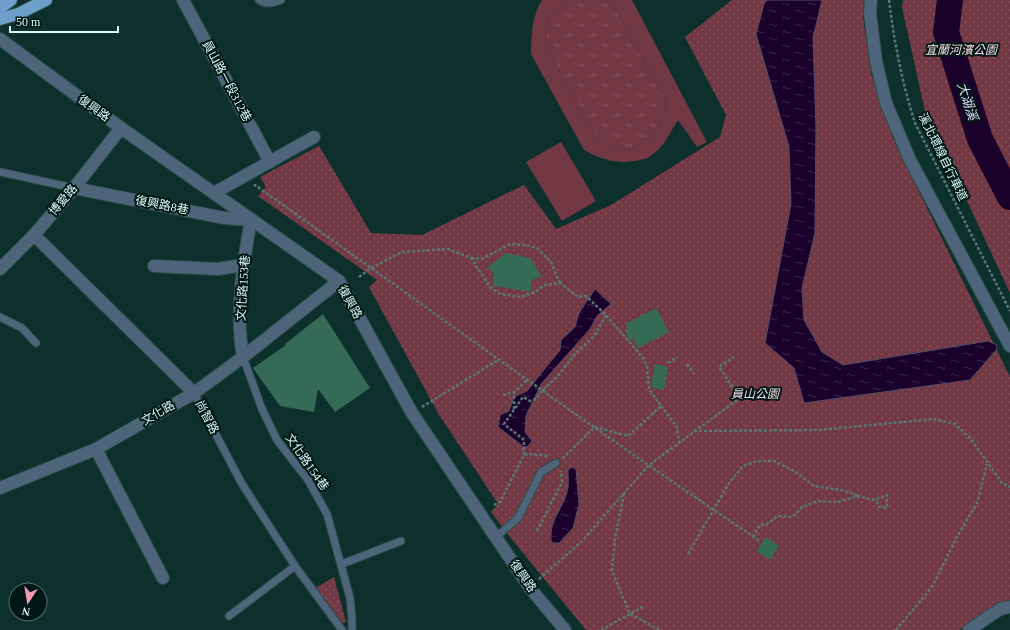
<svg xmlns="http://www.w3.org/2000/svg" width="1010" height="630" viewBox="0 0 1010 630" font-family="'Times New Roman','Noto Sans TC',serif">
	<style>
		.grass { fill: url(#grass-tufts) }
		.park { fill: url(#park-dots) }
		.pitch { fill: #723945 }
		.water { fill: url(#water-ripples); stroke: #544c68 }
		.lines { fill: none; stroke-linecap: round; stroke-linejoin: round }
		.river { stroke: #1a022b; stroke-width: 26 }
		.building { fill: #346a56 }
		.lane-casing { stroke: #2a4c49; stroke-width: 9 }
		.street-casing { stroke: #2a4c49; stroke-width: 14 }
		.primary-casing { stroke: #2a4c49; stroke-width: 14 }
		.path { stroke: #577875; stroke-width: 2.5; stroke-dasharray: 3 2; stroke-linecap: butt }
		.lane { stroke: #4d647b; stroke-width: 7 }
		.street { stroke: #4d647b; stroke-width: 12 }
		.primary { stroke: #6d9ecc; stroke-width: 12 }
		.labels { text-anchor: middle; stroke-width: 4; stroke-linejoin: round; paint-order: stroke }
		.park-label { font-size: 12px; font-style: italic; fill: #f4dce0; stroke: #001715 }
		.street-label { font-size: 12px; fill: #daf9f6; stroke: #001715 }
		.water-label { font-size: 13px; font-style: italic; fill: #e9d7fb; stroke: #001715 }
	</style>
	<defs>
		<pattern id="grass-tufts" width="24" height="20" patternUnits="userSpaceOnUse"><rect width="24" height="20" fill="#723945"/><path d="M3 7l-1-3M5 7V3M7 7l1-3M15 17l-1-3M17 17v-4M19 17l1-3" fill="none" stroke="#865660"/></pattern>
		<pattern id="park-dots" width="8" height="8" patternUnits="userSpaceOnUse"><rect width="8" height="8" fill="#723945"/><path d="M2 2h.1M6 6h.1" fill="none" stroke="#865660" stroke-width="1.8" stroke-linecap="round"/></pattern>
		<pattern id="water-ripples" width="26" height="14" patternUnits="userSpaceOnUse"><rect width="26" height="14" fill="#1a022b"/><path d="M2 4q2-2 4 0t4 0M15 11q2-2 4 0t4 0" fill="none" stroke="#3b284a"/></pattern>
	</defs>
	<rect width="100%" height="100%" fill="#0d302d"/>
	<path class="grass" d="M 566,0 L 605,0 L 613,5 L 667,101 C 662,121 659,133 640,144 C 638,145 635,148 632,149 C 623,151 607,145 599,142 L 547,49 C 543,26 547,14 566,0 Z"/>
	<g class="park">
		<path d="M 732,0 L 864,0 L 863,17 L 871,73 L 894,141 L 1010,377 L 1010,601 L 959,630 L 586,630 L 510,537 L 491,512 L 498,504 L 438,413 L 369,287 L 377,280 L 258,196 L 266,187 L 260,177 L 319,146 L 371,233 L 422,235 L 524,185 L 556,229 L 611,205 L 720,137 L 726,115 L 685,37 Z"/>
		<path d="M 903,0 L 1010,0 L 1010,293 L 925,111 L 902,7 Z"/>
		<path d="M 334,577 L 346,622 L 343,623 L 314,589 Z"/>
	</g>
	<g class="pitch">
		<path d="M 542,0 L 566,0 C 547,14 543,26 547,49 L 599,142 C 607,145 623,151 632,149 C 635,148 638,145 640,144 C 659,133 662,121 667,101 L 613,5 L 605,0 L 632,0 L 707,142 L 697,147 L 678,120 L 664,143 L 659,149 L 648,158 L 636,161 L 624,162 L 611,161 L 596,156 L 584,150 L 531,54 C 531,37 532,15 542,0 Z"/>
		<path d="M 561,142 L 596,201 L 562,221 L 526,162 Z"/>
	</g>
	<g class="water">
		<path d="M 767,0 L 822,0 L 813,38 L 816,127 L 815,233 L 802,288 L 804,320 L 822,352 L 843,365 L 988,341 L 997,345 L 997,349 L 970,380 L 804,403 L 794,368 L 765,343 L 791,204 L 789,147 L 756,34 L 764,4 Z"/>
		<path d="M 595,289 L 611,304 L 597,316 L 590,329 L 541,384 L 526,416 L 525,432 L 532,441 L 528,446 L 524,447 L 498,427 L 500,415 L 509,411 L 514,397 L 527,391 L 560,350 L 561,340 L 575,327 L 579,313 Z"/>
		<path d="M 572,467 L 576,469 L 579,504 L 573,528 L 559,543 L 554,543 L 551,542 C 549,519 562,511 567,492 C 569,485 568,477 568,470 Z"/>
	</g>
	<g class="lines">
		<path class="river" d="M 950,0 L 946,32 L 980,139 L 1010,197"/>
	</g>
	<g class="building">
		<path d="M 506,253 L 530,258 L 542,276 L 532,280 L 531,292 L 493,286 L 494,273 L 487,268 Z"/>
		<path d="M 656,308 L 669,332 L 638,348 L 633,339 L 630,341 L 625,331 L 628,329 L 625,324 Z"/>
		<path d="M 323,314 L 370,388 L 335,412 L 318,389 L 314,412 L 280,406 L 253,368 L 286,345 L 285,344 Z"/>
		<path d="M 655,364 L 668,367 L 664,390 L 651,387 Z"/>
		<path d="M 766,537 L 779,546 L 770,560 L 756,551 Z"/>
	</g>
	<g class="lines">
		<g class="lane-casing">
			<g id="lane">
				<path d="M 259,0 C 266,5 273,3 281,0"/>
				<path d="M 0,172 L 74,188"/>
				<path d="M 0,317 L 22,328 L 36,343"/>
				<path d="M 243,357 L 262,409 L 277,440 L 308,480 L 327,514 L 350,598 L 352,619 L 352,630"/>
				<path d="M 194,393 L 242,484 L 295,566 L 342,630"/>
				<path d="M 496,537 L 518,518 L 541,472 L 556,463"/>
				<path d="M 342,564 L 401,541"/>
				<path d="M 229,616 L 295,566"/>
			</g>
		</g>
		<g class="street-casing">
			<g id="street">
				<path d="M 183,0 L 270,162"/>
				<path d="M 871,0 L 870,13 L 876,61 L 886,103 L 910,160 L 1010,346"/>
				<path d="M 0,39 L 121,128 L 339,281 L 412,413 L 530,588 L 565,630"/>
				<path d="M 74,188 L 224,218 L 251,220 C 243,263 235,314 243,357"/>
				<path d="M 214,193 L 314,137"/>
				<path d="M 34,235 L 194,393"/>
				<path d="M 154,266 L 218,269 L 243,265"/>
				<path d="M 0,269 L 34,235 L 74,188 L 121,128"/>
				<path d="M 96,449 L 163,578"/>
				<path d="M 0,488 L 96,449 L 194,393 L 243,357 L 339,281"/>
				<path d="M 969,630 L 1000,609 L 1010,607"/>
			</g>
		</g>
		<g class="primary-casing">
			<g id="primary">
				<path d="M 0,8 L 11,0"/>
				<path d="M 0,19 L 18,14 L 46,0"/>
			</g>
		</g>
		<g class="path">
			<path d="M 889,0 C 894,42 902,82 915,123 L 1010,311"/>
			<path d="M 254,186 L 255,185 C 423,304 589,427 760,541"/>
			<path d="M 471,258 L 482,259 L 510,244 L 526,245 L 537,248 L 551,262 L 560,283"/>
			<path d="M 359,277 L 371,268 L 402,252 L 448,249 L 471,258 L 490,287 L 500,294 L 521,297 L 535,292 L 545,285 L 560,283 L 578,297 L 586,296 L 606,315 L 643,358 L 647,366 L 649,389 L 661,406 L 628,436 L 595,427 L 563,458"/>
			<path d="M 668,363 L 677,357"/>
			<path d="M 687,364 L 694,373"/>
			<path d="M 503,395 L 514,392 L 527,380"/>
			<path d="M 661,406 L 677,427 L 679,442"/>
			<path d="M 422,407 L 498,360"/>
			<path d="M 514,409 L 514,392"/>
			<path d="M 694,431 L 819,430 L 934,419 L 955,424 L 971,439 L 1002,483 L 1010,487"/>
			<path d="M 524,455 L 524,440 L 504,424 L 523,397 L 530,401 L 536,399 L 542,391 L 558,376 L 574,355 L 594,336 L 606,315"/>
			<path d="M 624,494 L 615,539 L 612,571 L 630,614 L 660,630"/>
			<path d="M 494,505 L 500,502 L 524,455 L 529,454 L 548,456"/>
			<path d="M 537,531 L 562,482 L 561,471"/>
			<path d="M 753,537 L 760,525 L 767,524 L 778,516 L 792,517 L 797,513 L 801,508 L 817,501 L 838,502 L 858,496 L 873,500 L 887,495 L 887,508 L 879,507 L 876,499"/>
			<path d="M 688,554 L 729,483 L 743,466 L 757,461 L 774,461 L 794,471 L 814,486 L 846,491 L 858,496"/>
			<path d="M 539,579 L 581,542 L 649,465 L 740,398 L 719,367 L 734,357"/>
			<path d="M 601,630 L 644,606"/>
			<path d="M 896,630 L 932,587 L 958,535 L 977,503 L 987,464"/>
		</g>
		<use href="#lane" class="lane"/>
		<use href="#street" class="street"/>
		<use href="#primary" class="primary"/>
	</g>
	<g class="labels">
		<g class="park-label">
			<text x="961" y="54">宜蘭河濱公園</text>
			<text x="755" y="398">員山公園</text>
		</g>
		<g class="street-label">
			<text transform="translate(227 81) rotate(62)" y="4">員山路一段312巷</text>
			<text transform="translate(94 108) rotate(36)" y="4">復興路</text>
			<text transform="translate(943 157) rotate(64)" y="4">溪北環線自行車道</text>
			<text transform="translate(63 200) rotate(-50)" y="4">博愛路</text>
			<text transform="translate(162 205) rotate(11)" y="4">復興路8巷</text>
			<text transform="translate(243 288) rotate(-86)" y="4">文化路153巷</text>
			<text transform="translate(350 302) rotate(61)" y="4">復興路</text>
			<text transform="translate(158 413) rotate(-30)" y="4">文化路</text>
			<text transform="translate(207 417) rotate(62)" y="4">尚智路</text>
			<text transform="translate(307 462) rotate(55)" y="4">文化路154巷</text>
			<text transform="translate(523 576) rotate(55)" y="4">復興路</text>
		</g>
		<g class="water-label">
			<text transform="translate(968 101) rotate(72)" y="5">大湖溪</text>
		</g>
	</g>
	<g transform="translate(28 602) rotate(192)"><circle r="19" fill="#001715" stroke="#57716f"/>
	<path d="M0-3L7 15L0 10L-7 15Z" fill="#f39aab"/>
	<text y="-6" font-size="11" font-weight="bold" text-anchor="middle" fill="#daf9f6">N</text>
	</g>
	<path d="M10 26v6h108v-6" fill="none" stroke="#daf9f6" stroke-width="2"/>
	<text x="16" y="26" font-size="12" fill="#daf9f6" stroke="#001715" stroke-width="3" paint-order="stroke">50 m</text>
</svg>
